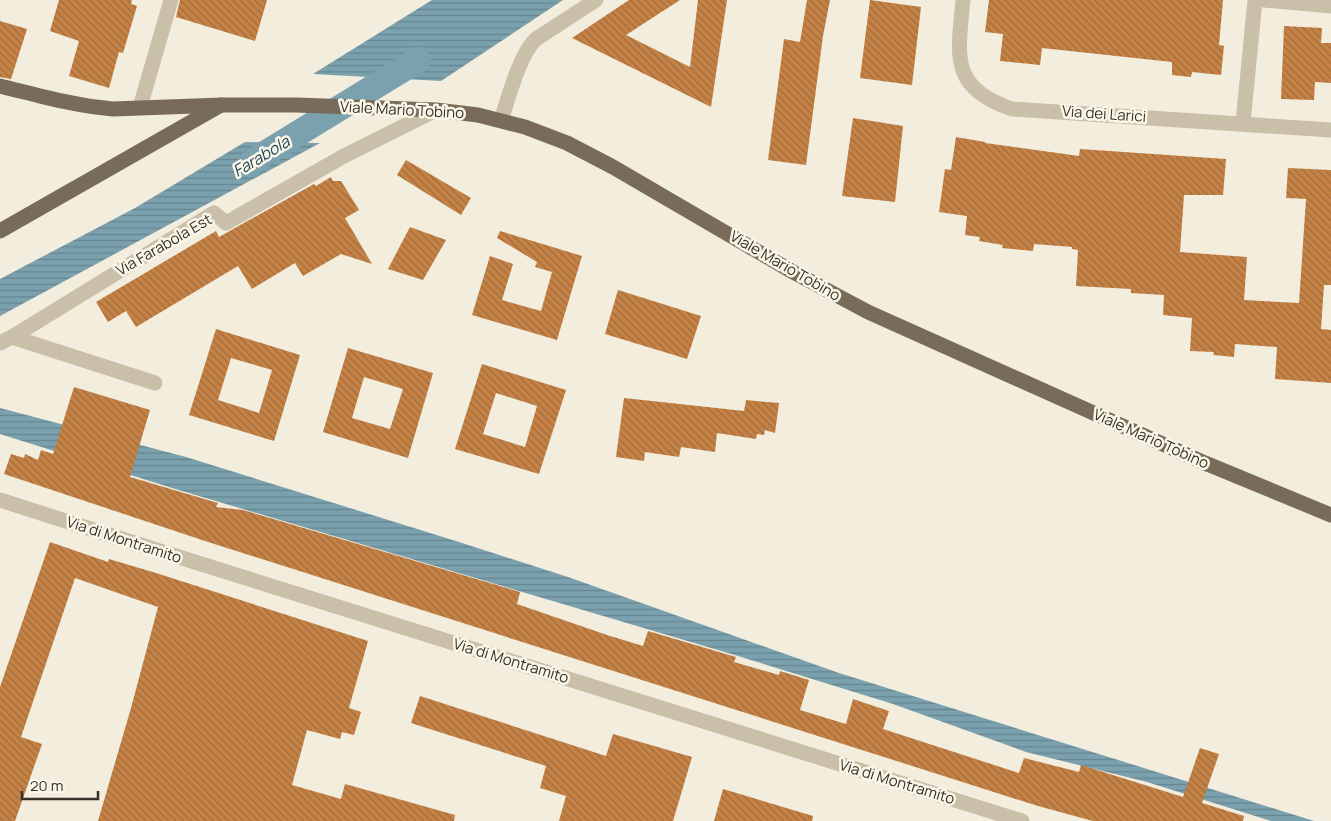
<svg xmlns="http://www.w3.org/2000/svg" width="1331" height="821" viewBox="0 0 1331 821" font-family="Manrope,sans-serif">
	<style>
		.water { fill: url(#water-rules) }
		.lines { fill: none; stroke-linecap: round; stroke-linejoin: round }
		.canal { stroke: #7ba1af; stroke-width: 26 }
		.building { fill: url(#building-back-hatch); fill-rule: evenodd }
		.minor { stroke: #cabfa8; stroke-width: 15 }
		.major { stroke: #796b59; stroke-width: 15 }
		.labels { text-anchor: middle; stroke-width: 5; stroke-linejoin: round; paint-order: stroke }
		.street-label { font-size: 15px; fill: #373028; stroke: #faf6e8 }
		.water-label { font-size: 16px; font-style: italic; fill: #1e4758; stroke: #faf6e8 }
	</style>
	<defs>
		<pattern id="water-rules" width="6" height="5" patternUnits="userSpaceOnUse" patternTransform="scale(1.25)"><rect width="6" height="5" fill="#7ba1af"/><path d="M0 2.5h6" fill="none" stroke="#66848e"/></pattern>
		<pattern id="building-back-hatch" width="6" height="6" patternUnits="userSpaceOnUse" patternTransform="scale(1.25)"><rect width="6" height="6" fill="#c58246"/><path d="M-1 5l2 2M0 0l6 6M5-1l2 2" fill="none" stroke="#a16b3a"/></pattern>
	</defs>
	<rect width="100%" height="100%" fill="#f2eddc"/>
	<g class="water">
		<path d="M 432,0 L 563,0 L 441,81 L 313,74 Z"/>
		<path d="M 245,142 L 320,143 L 0,316 L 0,279 L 135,208 Z"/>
		<path d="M 0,408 L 186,457 L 459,542 L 568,577 L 839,673 L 1314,821 L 1271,821 L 1147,782 L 1026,752 L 893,704 L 738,656 L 172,488 L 0,434 Z"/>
	</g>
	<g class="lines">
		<path class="canal" d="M 253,161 L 418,60"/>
	</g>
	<g class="building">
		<path d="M 59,0 L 132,0 L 131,4 L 137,6 L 123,53 L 119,52 L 109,88 L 69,76 L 79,41 L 50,31 Z"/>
		<path d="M 180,0 L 267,0 L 255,41 L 176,17 Z"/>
		<path d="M 629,0 L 680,0 L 626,35 L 690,67 L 698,0 L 727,0 L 711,107 L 572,38 Z"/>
		<path d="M 807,0 L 830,0 L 823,36 L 806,165 L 768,160 L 784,39 L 800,42 Z"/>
		<path d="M 870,0 L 921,7 L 912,85 L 860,78 Z"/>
		<path d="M 989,0 L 1223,0 L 1219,45 L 1224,46 L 1221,75 L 1192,72 L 1191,77 L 1172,75 L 1172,62 L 1042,48 L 1040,65 L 1000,61 L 1003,34 L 985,32 Z"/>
		<path d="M 0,21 L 27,29 L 11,79 L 0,77 Z"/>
		<path d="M 1284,26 L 1322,28 L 1321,43 L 1331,43 L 1331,83 L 1315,82 L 1314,100 L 1281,99 Z"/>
		<path d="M 853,118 L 903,126 L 895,202 L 842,196 Z"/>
		<path d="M 956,137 L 985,142 L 985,143 L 1079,156 L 1080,149 L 1226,159 L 1223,195 L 1184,195 L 1180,252 L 1247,257 L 1244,300 L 1299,303 L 1306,199 L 1286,198 L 1288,168 L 1331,170 L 1331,285 L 1324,285 L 1321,329 L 1331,330 L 1331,383 L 1275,379 L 1277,347 L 1235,344 L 1234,357 L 1213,355 L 1214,352 L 1190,351 L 1192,318 L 1163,315 L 1164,295 L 1131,293 L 1131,289 L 1076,286 L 1078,250 L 1072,249 L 1072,247 L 1034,244 L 1033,251 L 1002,248 L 1003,245 L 979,241 L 980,237 L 965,235 L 967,216 L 939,212 L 945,169 L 951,170 Z"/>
		<path d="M 406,160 L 471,198 L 461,215 L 397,175 Z"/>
		<path d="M 331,177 L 333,181 L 341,181 L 359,210 L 345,218 L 372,264 L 341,254 L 303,276 L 295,263 L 252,289 L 238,266 L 136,327 L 126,311 L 108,322 L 96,302 L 216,231 L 219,237 L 314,184 L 316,186 Z"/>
		<path d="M 410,227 L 446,240 L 423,280 L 388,269 Z"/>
		<path d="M 500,231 L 582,256 L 557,340 L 472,315 L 490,256 L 513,264 L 502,300 L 541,311 L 552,272 L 535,267 L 537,262 L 497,238 Z"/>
		<path d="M 618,290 L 701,316 L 687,359 L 605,334 Z"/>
		<path d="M 216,329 L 300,355 L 274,441 L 189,415 ZM 231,358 L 272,370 L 259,413 L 218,400 Z"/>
		<path d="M 348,348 L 433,373 L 408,458 L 323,432 ZM 364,377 L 403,389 L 390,429 L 352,418 Z"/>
		<path d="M 482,364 L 566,390 L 539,474 L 455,449 ZM 496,393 L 537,406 L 525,447 L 483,434 Z"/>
		<path d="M 74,387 L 150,410 L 130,477 L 218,503 L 216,507 L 243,510 L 520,592 L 517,604 L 607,635 L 643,646 L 648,631 L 736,657 L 734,662 L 779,675 L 780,671 L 809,680 L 800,710 L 846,724 L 853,699 L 889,711 L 883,729 L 1019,773 L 1024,758 L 1079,772 L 1081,765 L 1183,797 L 1200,748 L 1219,754 L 1202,803 L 1244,816 L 1243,821 L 1093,821 L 1038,806 L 205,541 L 4,474 L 11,454 L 24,458 L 25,454 L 38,460 L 41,450 L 53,454 Z"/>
		<path d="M 624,398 L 744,411 L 746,400 L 779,403 L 775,433 L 765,430 L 764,435 L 757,434 L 756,439 L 717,433 L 715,452 L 681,447 L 679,457 L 645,452 L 644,461 L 616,457 Z"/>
		<path d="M 50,542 L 108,562 L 109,559 L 156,573 L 368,641 L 349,708 L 361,712 L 354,735 L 342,732 L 340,739 L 307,730 L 292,785 L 341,799 L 345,784 L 455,815 L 454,821 L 98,821 L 131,708 L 158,607 L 75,578 L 21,737 L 42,744 L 15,821 L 0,821 L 0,687 Z"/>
		<path d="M 420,696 L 606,756 L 613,734 L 692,757 L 673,821 L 559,821 L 566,796 L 540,788 L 546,766 L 411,723 Z"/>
		<path d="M 723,789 L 813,816 L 812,821 L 714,821 Z"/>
	</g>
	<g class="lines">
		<g class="minor">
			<path d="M 963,0 C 958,55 949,88 1012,109 L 1331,130"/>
			<path d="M 1264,0 L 1331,6"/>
			<path d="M 140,107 L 171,0"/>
			<path d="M 501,120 C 509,97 519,55 536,39 L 596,0"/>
			<path d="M 1243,123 L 1255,0"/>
			<path d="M 12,337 L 155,383"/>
			<path d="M 0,343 L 12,337 L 214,213 L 226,223 L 344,156 L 436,110"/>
			<path d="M 0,500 L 150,548 L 1022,821"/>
		</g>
		<g class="major">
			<path d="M 0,86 C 37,95 75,106 113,109 L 222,105 L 296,105 L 436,110 L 478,115 L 525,127 L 567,143 L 613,167 L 793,272 L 868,312 L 1205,463 L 1331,515"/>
			<path d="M 0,231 L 221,105"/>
		</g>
	</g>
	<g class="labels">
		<g class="street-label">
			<text transform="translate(402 110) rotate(3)" y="5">Viale Mario Tobino</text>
			<text transform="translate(1104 114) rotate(4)" y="5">Via dei Larici</text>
			<text transform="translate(164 245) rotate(-30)" y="5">Via Farabola Est</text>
			<text transform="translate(785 266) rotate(30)" y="5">Viale Mario Tobino</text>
			<text transform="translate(1151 439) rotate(24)" y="5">Viale Mario Tobino</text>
			<text transform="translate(124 540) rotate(18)" y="5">Via di Montramito</text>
			<text transform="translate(511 661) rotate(17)" y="5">Via di Montramito</text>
			<text transform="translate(897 782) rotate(17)" y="5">Via di Montramito</text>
		</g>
		<g class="water-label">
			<text transform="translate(261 156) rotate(-31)" y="6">Farabola</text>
		</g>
	</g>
	<path d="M22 791v8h76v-8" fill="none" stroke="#373028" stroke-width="2.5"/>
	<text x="30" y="791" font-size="15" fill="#373028" stroke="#faf6e8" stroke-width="4" paint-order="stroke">20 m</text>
</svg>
